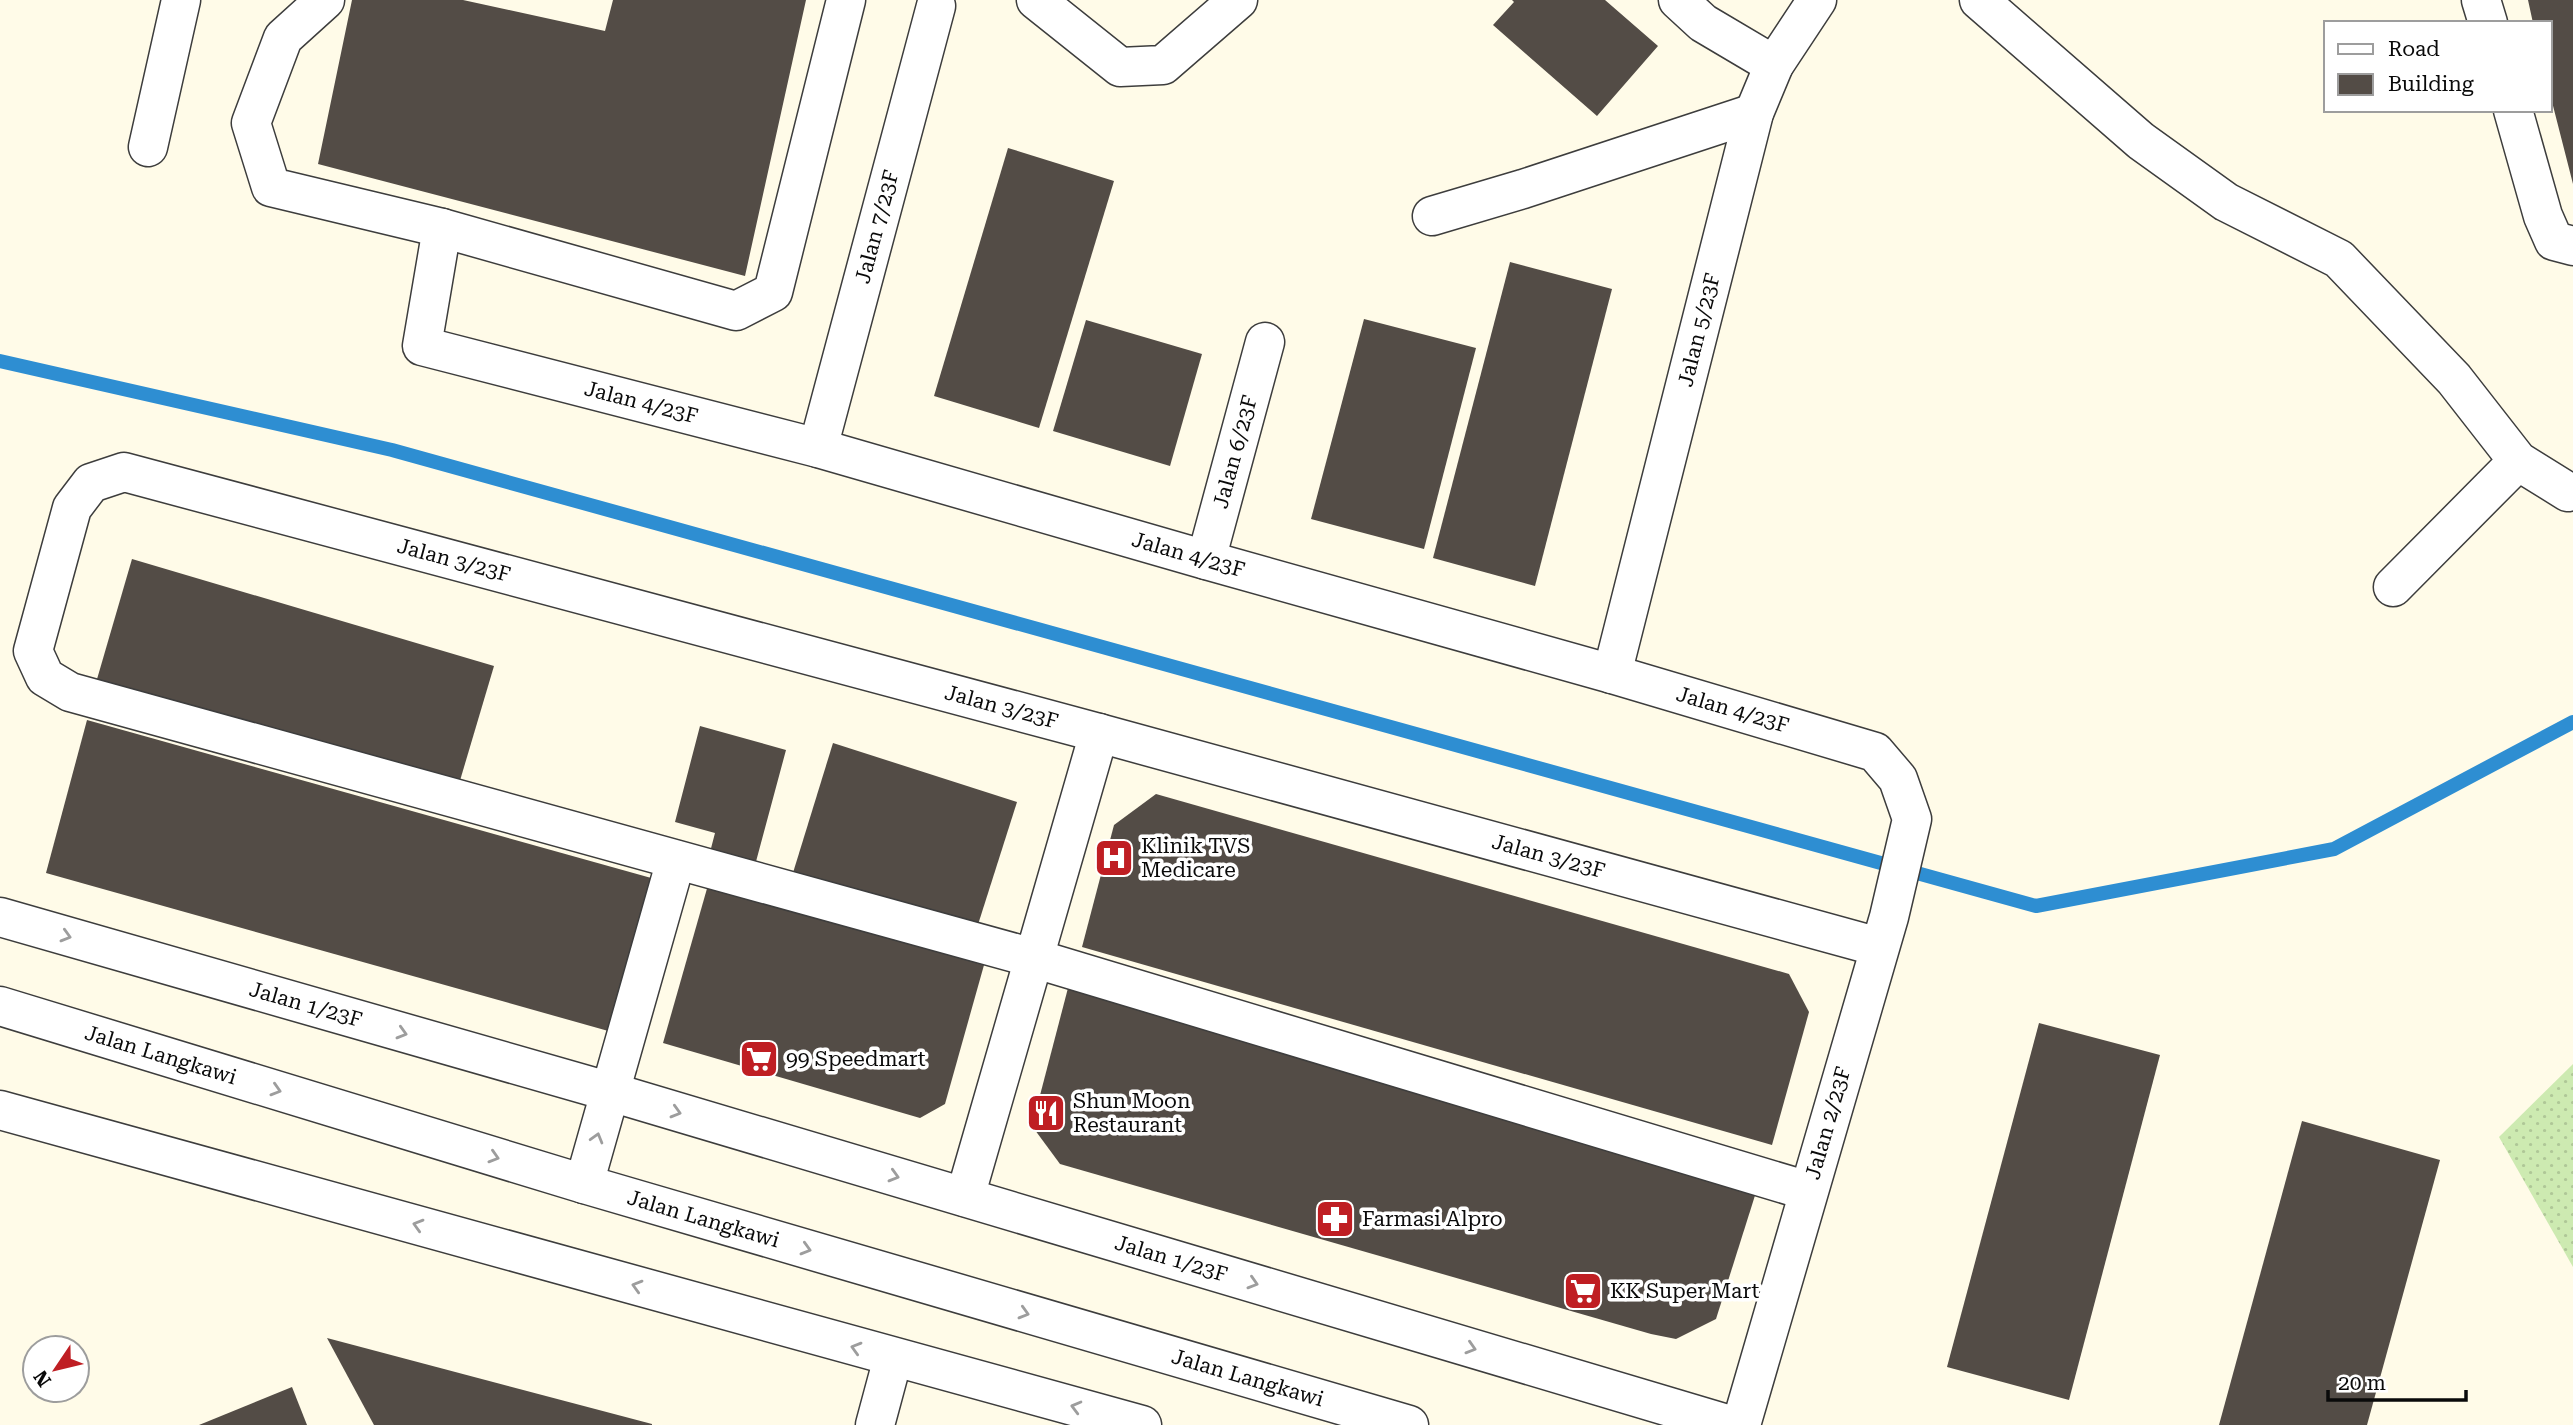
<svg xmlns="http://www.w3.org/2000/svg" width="2573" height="1425" viewBox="0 0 2573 1425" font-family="'Roboto Serif',serif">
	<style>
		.grass { fill: url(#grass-dots) }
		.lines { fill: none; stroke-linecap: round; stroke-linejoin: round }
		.stream { stroke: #2e8ed2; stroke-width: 14 }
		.building { fill: #534c46 }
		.minor-casing { stroke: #3d3d3d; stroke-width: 41 }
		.minor { stroke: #fff; stroke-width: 38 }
		.oneway { stroke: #9d9d9d }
		.labels { text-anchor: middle; stroke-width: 7; stroke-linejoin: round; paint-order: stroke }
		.street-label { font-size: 21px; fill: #0a0a0a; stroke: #fff }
		.poi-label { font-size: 21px; fill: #0a0a0a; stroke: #fff; text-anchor: start }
	</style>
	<defs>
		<pattern id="grass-dots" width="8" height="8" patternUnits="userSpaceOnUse" patternTransform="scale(1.75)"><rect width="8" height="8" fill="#cdeab1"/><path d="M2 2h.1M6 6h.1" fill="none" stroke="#afc797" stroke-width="1.8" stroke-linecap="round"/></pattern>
	</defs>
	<rect width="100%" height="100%" fill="#fffbe8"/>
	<path class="grass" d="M 2573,1064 L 2573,1267 L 2499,1137 Z"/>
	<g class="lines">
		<path class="stream" d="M 0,361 L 392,450 L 2036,906 L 2334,849 L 2573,722"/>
	</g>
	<g class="building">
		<path d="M 352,0 L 463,0 L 605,31 L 613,0 L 806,0 L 745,276 L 318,164 Z"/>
		<path d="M 1512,0 L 1605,0 L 1658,46 L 1597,116 L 1493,25 L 1514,2 Z"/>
		<path d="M 2528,0 L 2573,0 L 2573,184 L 2550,94 L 2550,23 L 2533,23 Z"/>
		<path d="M 1008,148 L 1114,181 L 1039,428 L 934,396 Z"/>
		<path d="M 1510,262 L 1612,289 L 1535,586 L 1433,558 Z"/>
		<path d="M 1364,319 L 1476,348 L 1424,549 L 1311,519 Z"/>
		<path d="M 1086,320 L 1202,354 L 1170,466 L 1053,431 Z"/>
		<path d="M 132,559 L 494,666 L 456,794 L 95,686 Z"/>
		<path d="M 87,720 L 662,881 L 619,1034 L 46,873 Z"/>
		<path d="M 700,726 L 786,750 L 754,869 L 709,856 L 715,833 L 675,822 Z"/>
		<path d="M 833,743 L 1017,802 L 975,934 L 792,876 Z"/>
		<path d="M 1156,794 L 1789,974 L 1809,1012 L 1772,1145 L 1082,947 L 1114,825 Z"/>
		<path d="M 708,885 L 984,965 L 945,1104 L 920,1118 L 663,1043 Z"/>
		<path d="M 1068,988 L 1758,1186 L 1716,1319 L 1676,1339 L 1651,1334 L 1060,1164 L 1032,1126 Z"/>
		<path d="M 2039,1023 L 2160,1055 L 2069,1400 L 1947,1367 Z"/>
		<path d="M 2302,1121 L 2440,1160 L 2367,1425 L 2219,1425 Z"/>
		<path d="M 327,1338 L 652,1424 L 652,1425 L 374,1425 Z"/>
		<path d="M 292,1387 L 307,1425 L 199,1425 Z"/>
	</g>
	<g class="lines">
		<g class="minor-casing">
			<g id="minor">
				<path d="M 325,0 L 283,38 L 251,123 L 271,187 L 442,228 L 736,311 L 773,292 L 846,0"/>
				<path d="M 1036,0 L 1120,67 L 1163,65 L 1238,0"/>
				<path d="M 1678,0 L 1703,23 L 1774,65"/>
				<path d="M 1979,0 L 2141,141 L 2226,202 L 2339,259 L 2454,379 L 2518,461 L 2568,492"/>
				<path d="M 2481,0 L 2488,23"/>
				<path d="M 2513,110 L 2543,216 L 2554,241 L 2573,246"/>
				<path d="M 148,147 L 181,0"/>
				<path d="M 1432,216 L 1523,189 L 1754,113"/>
				<path id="s1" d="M 442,228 L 422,346 L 818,448 L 1206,560 L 1612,674 L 1875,752 L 1898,779 L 1912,819 L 1889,917 L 1741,1425"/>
				<path id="s2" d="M 818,448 L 936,6"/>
				<path id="s3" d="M 1206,560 L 1265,342"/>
				<path d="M 2393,587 L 2518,461"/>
				<path id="s4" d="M 1612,674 L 1754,113 L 1774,65 L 1817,0"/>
				<path id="s5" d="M 0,917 L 611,1092 L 1730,1425"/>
				<path id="s6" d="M 0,1006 L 584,1184 L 1409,1425"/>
				<path d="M 0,1110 L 1142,1425"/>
				<path d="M 584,1184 L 676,860"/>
				<path id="s7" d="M 1808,1191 L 1033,958 L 70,692 L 45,677 L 33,651 L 72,508 L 91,483 L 124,472 L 1099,733 L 1879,947"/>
				<path d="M 965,1197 L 1099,733"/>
				<path d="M 875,1425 L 893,1358"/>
			</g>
		</g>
		<use href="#minor" class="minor"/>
	</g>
	<defs><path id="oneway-chevron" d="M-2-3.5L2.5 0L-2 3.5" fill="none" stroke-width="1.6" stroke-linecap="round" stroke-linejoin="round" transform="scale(1.75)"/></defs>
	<g class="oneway">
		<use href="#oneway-chevron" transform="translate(66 936) rotate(16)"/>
		<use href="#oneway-chevron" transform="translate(402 1033) rotate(16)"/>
		<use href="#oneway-chevron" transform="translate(276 1090) rotate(17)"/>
		<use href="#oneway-chevron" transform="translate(676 1112) rotate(16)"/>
		<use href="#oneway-chevron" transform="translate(597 1138) rotate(-74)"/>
		<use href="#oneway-chevron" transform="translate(494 1157) rotate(17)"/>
		<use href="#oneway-chevron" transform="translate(894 1176) rotate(16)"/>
		<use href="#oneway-chevron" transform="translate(418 1225) rotate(-164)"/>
		<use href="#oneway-chevron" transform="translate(806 1249) rotate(16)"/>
		<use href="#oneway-chevron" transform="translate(1253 1283) rotate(17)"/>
		<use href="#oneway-chevron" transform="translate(637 1286) rotate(-164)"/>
		<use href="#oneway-chevron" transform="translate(1024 1313) rotate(16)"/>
		<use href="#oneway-chevron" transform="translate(856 1348) rotate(-164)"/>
		<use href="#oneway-chevron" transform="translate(1471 1348) rotate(17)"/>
		<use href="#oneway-chevron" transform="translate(1076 1407) rotate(-165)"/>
	</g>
	<defs>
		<g id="hospital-square" transform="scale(2.0125)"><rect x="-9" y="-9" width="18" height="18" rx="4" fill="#bf1e23" stroke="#fff"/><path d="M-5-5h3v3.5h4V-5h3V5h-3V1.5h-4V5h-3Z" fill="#fff"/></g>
		<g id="supermarket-square" transform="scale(2.0125)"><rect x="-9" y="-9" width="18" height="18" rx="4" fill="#bf1e23" stroke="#fff"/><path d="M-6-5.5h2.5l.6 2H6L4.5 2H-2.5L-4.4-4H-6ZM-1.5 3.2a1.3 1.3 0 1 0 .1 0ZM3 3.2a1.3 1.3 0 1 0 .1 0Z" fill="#fff"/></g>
		<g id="restaurant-square" transform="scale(2.0125)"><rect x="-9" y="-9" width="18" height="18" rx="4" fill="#bf1e23" stroke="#fff"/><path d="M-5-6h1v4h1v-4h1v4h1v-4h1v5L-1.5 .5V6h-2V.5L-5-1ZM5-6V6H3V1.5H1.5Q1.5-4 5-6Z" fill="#fff"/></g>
		<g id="pharmacy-square" transform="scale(2.0125)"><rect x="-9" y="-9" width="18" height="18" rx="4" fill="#bf1e23" stroke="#fff"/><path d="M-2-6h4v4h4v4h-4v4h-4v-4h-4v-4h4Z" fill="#fff"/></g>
	</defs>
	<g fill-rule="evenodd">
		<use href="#hospital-square" x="1114" y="858"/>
		<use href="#supermarket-square" x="759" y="1059"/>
		<use href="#restaurant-square" x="1046" y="1113"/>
		<use href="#pharmacy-square" x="1335" y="1219"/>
		<use href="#supermarket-square" x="1583" y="1291"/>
	</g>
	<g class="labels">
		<g class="street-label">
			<text dy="7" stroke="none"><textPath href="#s2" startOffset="229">Jalan 7/23F</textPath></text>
			<text dy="7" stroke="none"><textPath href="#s4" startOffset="355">Jalan 5/23F</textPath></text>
			<text dy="7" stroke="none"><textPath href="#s1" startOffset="346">Jalan 4/23F</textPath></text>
			<text dy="7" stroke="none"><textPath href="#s3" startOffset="112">Jalan 6/23F</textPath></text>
			<text dy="7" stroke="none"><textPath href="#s1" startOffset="914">Jalan 4/23F</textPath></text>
			<text dy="7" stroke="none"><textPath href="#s7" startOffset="2422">Jalan 3/23F</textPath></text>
			<text dy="7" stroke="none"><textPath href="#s7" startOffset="2989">Jalan 3/23F</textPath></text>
			<text dy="7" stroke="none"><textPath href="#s1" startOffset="1480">Jalan 4/23F</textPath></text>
			<text dy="7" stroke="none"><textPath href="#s7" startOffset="3556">Jalan 3/23F</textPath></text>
			<text dy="7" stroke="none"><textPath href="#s5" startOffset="318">Jalan 1/23F</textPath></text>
			<text dy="7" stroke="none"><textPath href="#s6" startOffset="168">Jalan Langkawi</textPath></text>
			<text transform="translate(1828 1123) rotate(-74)" y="7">Jalan 2/23F</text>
			<text dy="7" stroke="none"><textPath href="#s6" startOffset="735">Jalan Langkawi</textPath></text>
			<text dy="7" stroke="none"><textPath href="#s5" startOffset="1220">Jalan 1/23F</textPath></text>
			<text dy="7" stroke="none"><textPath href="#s6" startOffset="1302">Jalan Langkawi</textPath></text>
		</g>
		<g class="poi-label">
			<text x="1141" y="853">Klinik TVS<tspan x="1141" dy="24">Medicare</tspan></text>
			<text x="786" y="1066">99 Speedmart</text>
			<text x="1073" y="1108">Shun Moon<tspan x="1073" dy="24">Restaurant</tspan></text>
			<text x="1362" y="1226">Farmasi Alpro</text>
			<text x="1610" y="1298">KK Super Mart</text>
		</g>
	</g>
	<rect x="2324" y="21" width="228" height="91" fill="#ffffff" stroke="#9d9d9d" stroke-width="2"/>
	<rect x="2338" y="44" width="35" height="10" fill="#ffffff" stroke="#9d9d9d" stroke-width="2"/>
	<text x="2388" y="56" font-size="21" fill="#0a0a0a">Road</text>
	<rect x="2338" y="74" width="35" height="21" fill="#534c46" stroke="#9d9d9d" stroke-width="2"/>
	<text x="2388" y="91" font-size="21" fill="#0a0a0a">Building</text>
	<g transform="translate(56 1369) rotate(235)"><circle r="33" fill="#ffffff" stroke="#9d9d9d" stroke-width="2"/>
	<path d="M0-5L12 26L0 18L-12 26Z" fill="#bf1e23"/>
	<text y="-10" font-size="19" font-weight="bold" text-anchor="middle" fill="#0a0a0a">N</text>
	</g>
	<path d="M2328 1390v10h138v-10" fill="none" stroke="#0a0a0a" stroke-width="3.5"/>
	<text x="2338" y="1390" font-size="21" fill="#0a0a0a" stroke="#ffffff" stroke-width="5" paint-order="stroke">20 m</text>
</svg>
